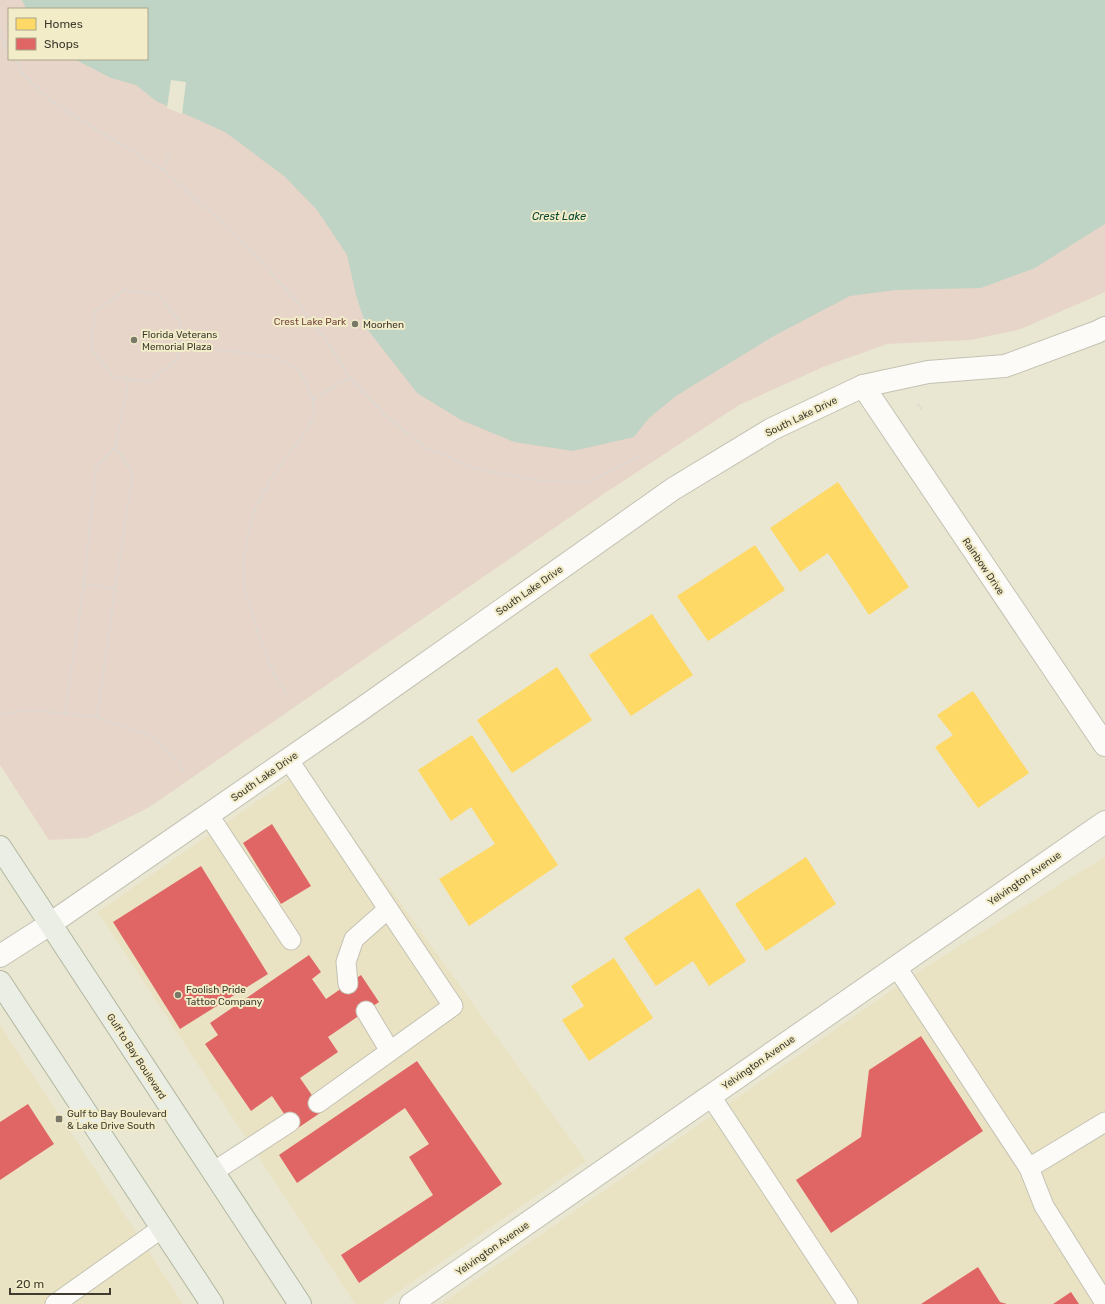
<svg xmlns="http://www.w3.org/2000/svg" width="1105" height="1304" viewBox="0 0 1105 1304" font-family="Rubik,sans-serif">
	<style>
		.built { fill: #eae3c3 }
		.green { fill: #e8d5c9; fill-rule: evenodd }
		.water { fill: #bfd4c4 }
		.pier { fill: #e9e6d2 }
		.homes { fill: #ffd966 }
		.shops { fill: #e06666 }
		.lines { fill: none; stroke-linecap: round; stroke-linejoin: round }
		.service-casing { stroke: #c4c2b3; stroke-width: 21 }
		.minor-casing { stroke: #c4c2b3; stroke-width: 24 }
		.tertiary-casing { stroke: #c4c2b3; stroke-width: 24 }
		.primary-casing { stroke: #b1b7a0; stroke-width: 24 }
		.path { stroke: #dbd9d4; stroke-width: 2.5; stroke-dasharray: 2 2; stroke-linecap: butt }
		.service { stroke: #fcfbf8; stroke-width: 19 }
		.minor { stroke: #fcfbf8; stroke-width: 22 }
		.tertiary { stroke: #fcfbf8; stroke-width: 22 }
		.primary { stroke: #ebeee4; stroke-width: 22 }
		.poi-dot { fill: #7a7868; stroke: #f2ecc9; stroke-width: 1.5 }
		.labels { text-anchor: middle; stroke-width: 4; stroke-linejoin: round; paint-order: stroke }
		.park-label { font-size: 10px; fill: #78463d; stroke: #f2ecc9 }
		.poi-label { font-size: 10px; fill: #3f3c2f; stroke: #f2ecc9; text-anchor: start }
		.street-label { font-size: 10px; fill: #3f3c2f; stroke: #f2ecc9 }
		.water-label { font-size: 11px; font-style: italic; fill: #064632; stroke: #f2ecc9 }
	</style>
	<rect width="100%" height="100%" fill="#e9e6d2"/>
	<g class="built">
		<path d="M 304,769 L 586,1161 L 381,1304 L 355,1304 L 98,912 Z"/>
		<path d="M 1105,857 L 1105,1304 L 441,1304 L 924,968 Z"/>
		<path d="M 0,1025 L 183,1304 L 0,1304 Z"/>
	</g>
	<path class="green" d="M 0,0 L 1105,0 L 1105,292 L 1021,329 L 970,340 L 887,344 L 823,367 L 739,405 L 602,495 L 148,808 L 87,838 L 49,840 L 0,765 ZM 9,9 L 147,9 L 147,59 L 9,59 Z"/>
	<path class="water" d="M 22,0 L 1105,0 L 1105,224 L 1035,268 L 981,288 L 896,290 L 850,296 L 772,337 L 676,396 L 649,418 L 634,437 L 573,451 L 514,442 L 461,420 L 417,393 L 367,329 L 356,295 L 347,255 L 317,210 L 284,176 L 225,132 L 156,101 L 136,85 L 111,78 L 74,59 L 147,59 L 147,9 L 26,9 Z"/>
	<path class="pier" d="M 171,80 L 186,82 L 182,114 L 167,108 Z"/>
	<g class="homes">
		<path d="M 838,482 L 909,587 L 869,615 L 828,553 L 800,572 L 770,528 Z"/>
		<path d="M 755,545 L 785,590 L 708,641 L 677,596 Z"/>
		<path d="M 652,614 L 693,675 L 631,716 L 589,655 Z"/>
		<path d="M 557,667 L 592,720 L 512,773 L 477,720 Z"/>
		<path d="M 973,691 L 1029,773 L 978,808 L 935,747 L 953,735 L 937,715 Z"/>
		<path d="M 472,735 L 558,865 L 469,926 L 439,879 L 495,844 L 471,807 L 451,821 L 418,770 Z"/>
		<path d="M 806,857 L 836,904 L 766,951 L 735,904 Z"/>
		<path d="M 699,888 L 746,961 L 709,986 L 693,961 L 656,986 L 624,938 Z"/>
		<path d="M 614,958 L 653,1018 L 589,1061 L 562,1020 L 584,1006 L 571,986 Z"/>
	</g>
	<g class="shops">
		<path d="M 272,824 L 311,886 L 281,904 L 243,843 Z"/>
		<path d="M 201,866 L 268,974 L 180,1029 L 113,922 Z"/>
		<path d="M 309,955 L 321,972 L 312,979 L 326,999 L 361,975 L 379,1002 L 328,1037 L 338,1052 L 300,1078 L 323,1111 L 295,1130 L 272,1096 L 251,1111 L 205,1044 L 218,1035 L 210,1023 Z"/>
		<path d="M 921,1036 L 983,1131 L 831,1233 L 796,1180 L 861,1137 L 869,1070 Z"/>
		<path d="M 417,1061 L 502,1184 L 359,1283 L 341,1255 L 433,1195 L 409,1157 L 429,1144 L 405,1108 L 297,1183 L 279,1155 Z"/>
		<path d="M 28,1104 L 54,1144 L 0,1180 L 0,1122 Z"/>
		<path d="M 978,1267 L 1000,1302 L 1007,1304 L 921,1304 Z"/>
		<path d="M 1071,1292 L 1079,1304 L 1053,1304 Z"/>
	</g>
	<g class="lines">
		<g class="service-casing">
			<g id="service">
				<path d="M 288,759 L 453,1006 L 318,1103"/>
				<path d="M 208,814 L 291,940"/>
				<path d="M 896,966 L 1029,1168 L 1105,1122"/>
				<path d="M 348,984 L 346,962 L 354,939 L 388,909"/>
				<path d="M 366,1011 L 390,1051"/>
				<path d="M 710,1095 L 848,1304"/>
				<path d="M 1029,1168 L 1044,1206 L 1105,1303"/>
				<path d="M 213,1172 L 290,1122"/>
				<path d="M 55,1304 L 162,1228"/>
			</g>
		</g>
		<g class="minor-casing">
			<g id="minor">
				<path d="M 863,386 L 1105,745"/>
				<path d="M 411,1304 L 1105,822"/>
			</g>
		</g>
		<g class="tertiary-casing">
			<path id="tertiary" d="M 0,956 L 50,924 L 360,710 L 673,489 L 772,429 L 863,386 L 928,372 L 1005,366 L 1097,332 L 1105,328"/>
		</g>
		<g class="primary-casing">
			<g id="primary">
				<path d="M 0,847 L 300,1304"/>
				<path d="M 0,982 L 212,1304"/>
			</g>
		</g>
		<g class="path">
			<path d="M 0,30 L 5,45 L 9,52"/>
			<path d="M 14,59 L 23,74 L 52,102 L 163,170 L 218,219 L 259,259 L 294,298 L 326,340 L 350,378 L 388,418 L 425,447 L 476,469 L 542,481 L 589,482 L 641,455"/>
			<path d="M 163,170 L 169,153"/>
			<path d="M 124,290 L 159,295 L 181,324 L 177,359 L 149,382 L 113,377 L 91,348 L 95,312 Z"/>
			<path d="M 179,345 L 247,353 L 271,357 L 285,362 L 297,368 L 307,385 L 313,399 L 314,414 L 310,425 L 269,482 L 256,507 L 248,533 L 243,563 L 245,590 L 258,634 L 275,676 L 290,699"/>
			<path d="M 313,399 L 349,378"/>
			<path d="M 918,404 L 921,409"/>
			<path d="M 84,584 L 115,589"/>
			<path d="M 65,713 L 84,584 L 96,467 L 115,447 L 129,379"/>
			<path d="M 0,714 L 20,711 L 40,711 L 97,717 L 148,735 L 162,745 L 175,758 L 184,771"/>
			<path d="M 97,717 L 115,589 L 133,472 L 115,447"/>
		</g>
		<use href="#service" class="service"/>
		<use href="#minor" class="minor"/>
		<use href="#tertiary" class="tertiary"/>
		<use href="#primary" class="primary"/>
	</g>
	<g class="poi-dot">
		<circle cx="355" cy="324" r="4"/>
		<circle cx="134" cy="340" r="4"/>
		<circle cx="178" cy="995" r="4"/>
		<rect x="55" y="1115" width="8" height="8" rx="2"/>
	</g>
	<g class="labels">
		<g class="park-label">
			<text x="310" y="325">Crest Lake Park</text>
		</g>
		<g class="poi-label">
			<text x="363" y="328">Moorhen</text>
			<text x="142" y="338">Florida Veterans<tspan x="142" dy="12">Memorial Plaza</tspan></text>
			<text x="186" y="993">Foolish Pride<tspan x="186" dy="12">Tattoo Company</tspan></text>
			<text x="67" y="1117">Gulf to Bay Boulevard<tspan x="67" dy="12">&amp; Lake Drive South</tspan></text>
		</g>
		<g class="street-label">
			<text transform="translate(801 416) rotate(-26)" y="4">South Lake Drive</text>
			<text transform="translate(984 566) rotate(56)" y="4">Rainbow Drive</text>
			<text transform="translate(529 590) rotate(-35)" y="4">South Lake Drive</text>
			<text transform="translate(264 776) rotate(-35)" y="4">South Lake Drive</text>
			<text transform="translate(1024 878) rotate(-35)" y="4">Yelvington Avenue</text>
			<text transform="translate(137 1056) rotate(57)" y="4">Gulf to Bay Boulevard</text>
			<text transform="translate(758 1062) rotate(-35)" y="4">Yelvington Avenue</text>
			<text transform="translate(492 1248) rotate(-35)" y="4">Yelvington Avenue</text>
		</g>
		<g class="water-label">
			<text x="559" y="220">Crest Lake</text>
		</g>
	</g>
	<rect x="8" y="8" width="140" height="52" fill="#f2ecc9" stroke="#aaa68b"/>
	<rect x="16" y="18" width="20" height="12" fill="#ffd966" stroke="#aaa68b"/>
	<text x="44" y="28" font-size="12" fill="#3f3c2f">Homes</text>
	<rect x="16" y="38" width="20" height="12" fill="#e06666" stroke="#aaa68b"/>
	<text x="44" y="48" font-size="12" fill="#3f3c2f">Shops</text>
	<path d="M10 1288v6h100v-6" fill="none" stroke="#3f3c2f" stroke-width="2"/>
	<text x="16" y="1288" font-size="12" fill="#3f3c2f" stroke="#f2ecc9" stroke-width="3" paint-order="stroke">20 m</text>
</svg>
